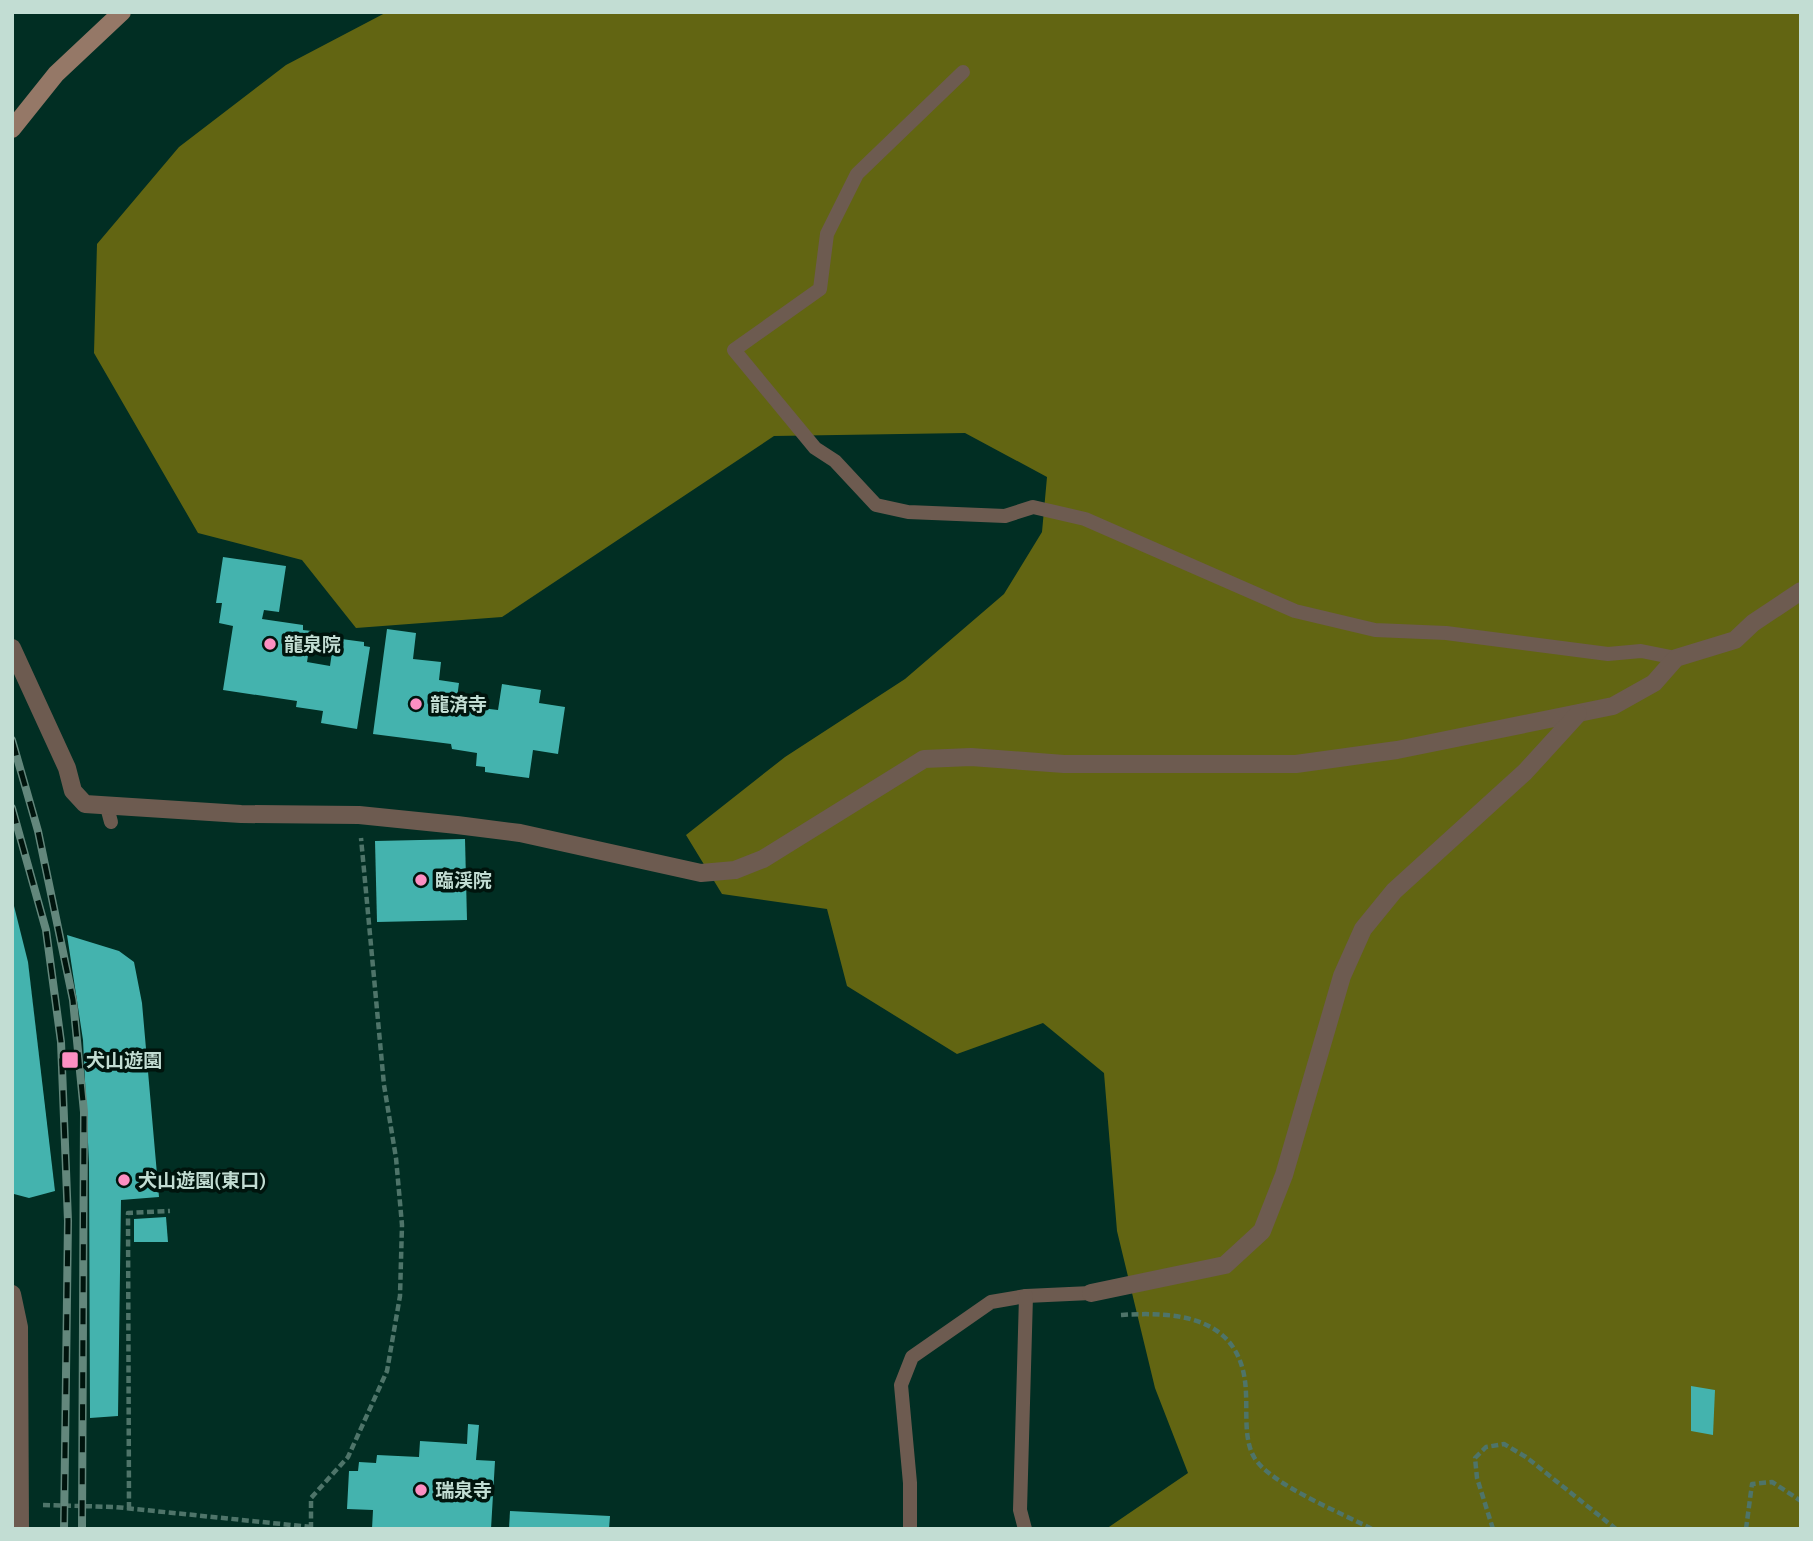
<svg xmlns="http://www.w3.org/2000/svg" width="1813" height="1541" viewBox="0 0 1813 1541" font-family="'Source Serif 4','Noto Sans JP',serif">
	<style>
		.forest { fill: #626512 }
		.building { fill: #44b3ae }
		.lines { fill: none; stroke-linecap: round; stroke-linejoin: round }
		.path { stroke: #4e7469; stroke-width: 4.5; stroke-dasharray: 7 3.5; stroke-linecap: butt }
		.service { stroke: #6d5b50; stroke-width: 14 }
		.minor { stroke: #6d5b50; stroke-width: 18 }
		.secondary { stroke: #957867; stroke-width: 18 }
		.rail-casing { stroke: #63877c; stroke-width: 8 }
		.rail { stroke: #00140d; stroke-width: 5; stroke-dasharray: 16; stroke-linecap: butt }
		.poi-dot { fill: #fc8fc2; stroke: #00140d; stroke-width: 2.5 }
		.labels { text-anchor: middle; stroke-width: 7; stroke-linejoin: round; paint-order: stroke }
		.poi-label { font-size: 19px; font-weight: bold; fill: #c2ddd3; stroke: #00140d; text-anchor: start }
	</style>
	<rect width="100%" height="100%" fill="#012e23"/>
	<path class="forest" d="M 387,12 L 1801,12 L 1801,1529 L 1106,1529 L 1188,1473 L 1155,1388 L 1117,1231 L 1104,1073 L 1043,1023 L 957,1054 L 847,986 L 827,909 L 722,894 L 686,835 L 785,757 L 905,679 L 1004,594 L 1042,532 L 1047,477 L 965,433 L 774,436 L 502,617 L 356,628 L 302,560 L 198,533 L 94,353 L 97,244 L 179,147 L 286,65 Z"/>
	<g class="building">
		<path d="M 223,557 L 286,566 L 279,612 L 264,610 L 262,619 L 303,625 L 303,630 L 312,631 L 307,662 L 330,666 L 334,638 L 364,642 L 364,646 L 370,647 L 357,729 L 321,723 L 323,711 L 296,707 L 297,701 L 223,690 L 233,626 L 219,623 L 222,603 L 216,603 Z"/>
		<path d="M 387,629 L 416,633 L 413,659 L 441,662 L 439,680 L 459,683 L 456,705 L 498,710 L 502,684 L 541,690 L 539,703 L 565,707 L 558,754 L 533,750 L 529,778 L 485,772 L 485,767 L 476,766 L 477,753 L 452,749 L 451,744 L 373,734 Z"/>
		<path d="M 465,839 L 467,920 L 377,922 L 375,841 Z"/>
		<path d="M 13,902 L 28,962 L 55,1191 L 29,1198 L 14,1194 L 12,1187 Z"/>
		<path d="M 67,935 L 119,951 L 134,962 L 142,1003 L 159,1197 L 121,1200 L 118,1416 L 90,1418 L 89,1163 L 83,1040 Z"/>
		<path d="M 166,1217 L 168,1242 L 134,1242 L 134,1219 Z"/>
		<path d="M 1691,1386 L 1715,1390 L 1713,1435 L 1691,1431 Z"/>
		<path d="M 468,1424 L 479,1425 L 476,1460 L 495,1461 L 491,1529 L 372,1529 L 373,1510 L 347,1509 L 349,1471 L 358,1471 L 359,1462 L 376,1463 L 377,1455 L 419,1457 L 420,1441 L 467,1444 Z"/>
		<path d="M 510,1511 L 610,1516 L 609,1529 L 509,1529 Z"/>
	</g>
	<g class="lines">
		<g class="path">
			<path d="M 1121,1315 C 1182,1311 1244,1318 1246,1394 C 1247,1413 1244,1440 1254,1457 C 1269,1484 1344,1514 1372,1529"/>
			<path d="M 43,1505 L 115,1507 L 311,1527"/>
			<path d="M 129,1509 L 128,1213 L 170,1211"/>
			<path d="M 311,1529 L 311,1498 L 348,1457 L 387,1371 L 400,1296 L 402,1225 L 396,1158 L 384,1085 L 361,838"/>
			<path d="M 1493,1529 L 1477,1478 L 1475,1458 L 1486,1447 L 1504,1444 L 1526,1457 L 1616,1529"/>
			<path d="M 1746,1529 L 1752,1484 L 1772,1482 L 1801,1501"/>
		</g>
		<g class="service">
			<path d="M 963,72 L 857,174 L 827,234 L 820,289 L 734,350 L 815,448 L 835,461 L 876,505 L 908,512 L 1005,516 L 1033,507 L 1085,519 L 1295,611 L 1375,630 L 1446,633 L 1608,654 L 1641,651 L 1676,658"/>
			<path d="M 107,807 L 111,822"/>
			<path d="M 910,1529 L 910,1483 L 901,1385 L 912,1357 L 991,1302 L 1026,1296 L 1091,1293"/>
			<path d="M 1025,1529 L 1020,1510 L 1026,1296"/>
		</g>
		<g class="minor">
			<path d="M 12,648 L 67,768 L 73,791 L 85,804 L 241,814 L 359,815 L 457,825 L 520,833 L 701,873 L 735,870 L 763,859 L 924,759 L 971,757 L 1064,764 L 1296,764 L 1397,750 L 1613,706 L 1654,683 L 1676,658 L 1735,640 L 1753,623 L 1801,591"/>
			<path d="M 1091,1293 L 1225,1265 L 1262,1231 L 1284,1175 L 1342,976 L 1363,929 L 1394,891 L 1525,772 L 1578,714"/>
			<path d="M 12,1294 L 19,1327 L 20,1529"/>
		</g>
		<path class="secondary" d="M 12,129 L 56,74 L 122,12"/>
		<g class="rail-casing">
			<g id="rail">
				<path d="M 12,740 L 38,831 L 73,1000 L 84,1112 L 82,1529"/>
				<path d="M 12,808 L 46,930 L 61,1042 L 68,1221 L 64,1529"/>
			</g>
		</g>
		<use href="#rail" class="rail"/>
	</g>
	<g class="poi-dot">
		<circle cx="270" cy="644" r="7"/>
		<circle cx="416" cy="704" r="7"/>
		<circle cx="421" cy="880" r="7"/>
		<rect x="61" y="1051" width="18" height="18" rx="3.5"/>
		<circle cx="124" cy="1180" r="7"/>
		<circle cx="421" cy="1490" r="7"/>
	</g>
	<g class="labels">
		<g class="poi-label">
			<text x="284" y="651">龍泉院</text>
			<text x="430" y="711">龍済寺</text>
			<text x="435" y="887">臨渓院</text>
			<text x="86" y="1067">犬山遊園</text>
			<text x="138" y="1187">犬山遊園(東口)</text>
			<text x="435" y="1497">瑞泉寺</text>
		</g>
	</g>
	<rect width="1813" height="1541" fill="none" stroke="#c2ddd3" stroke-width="28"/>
</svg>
